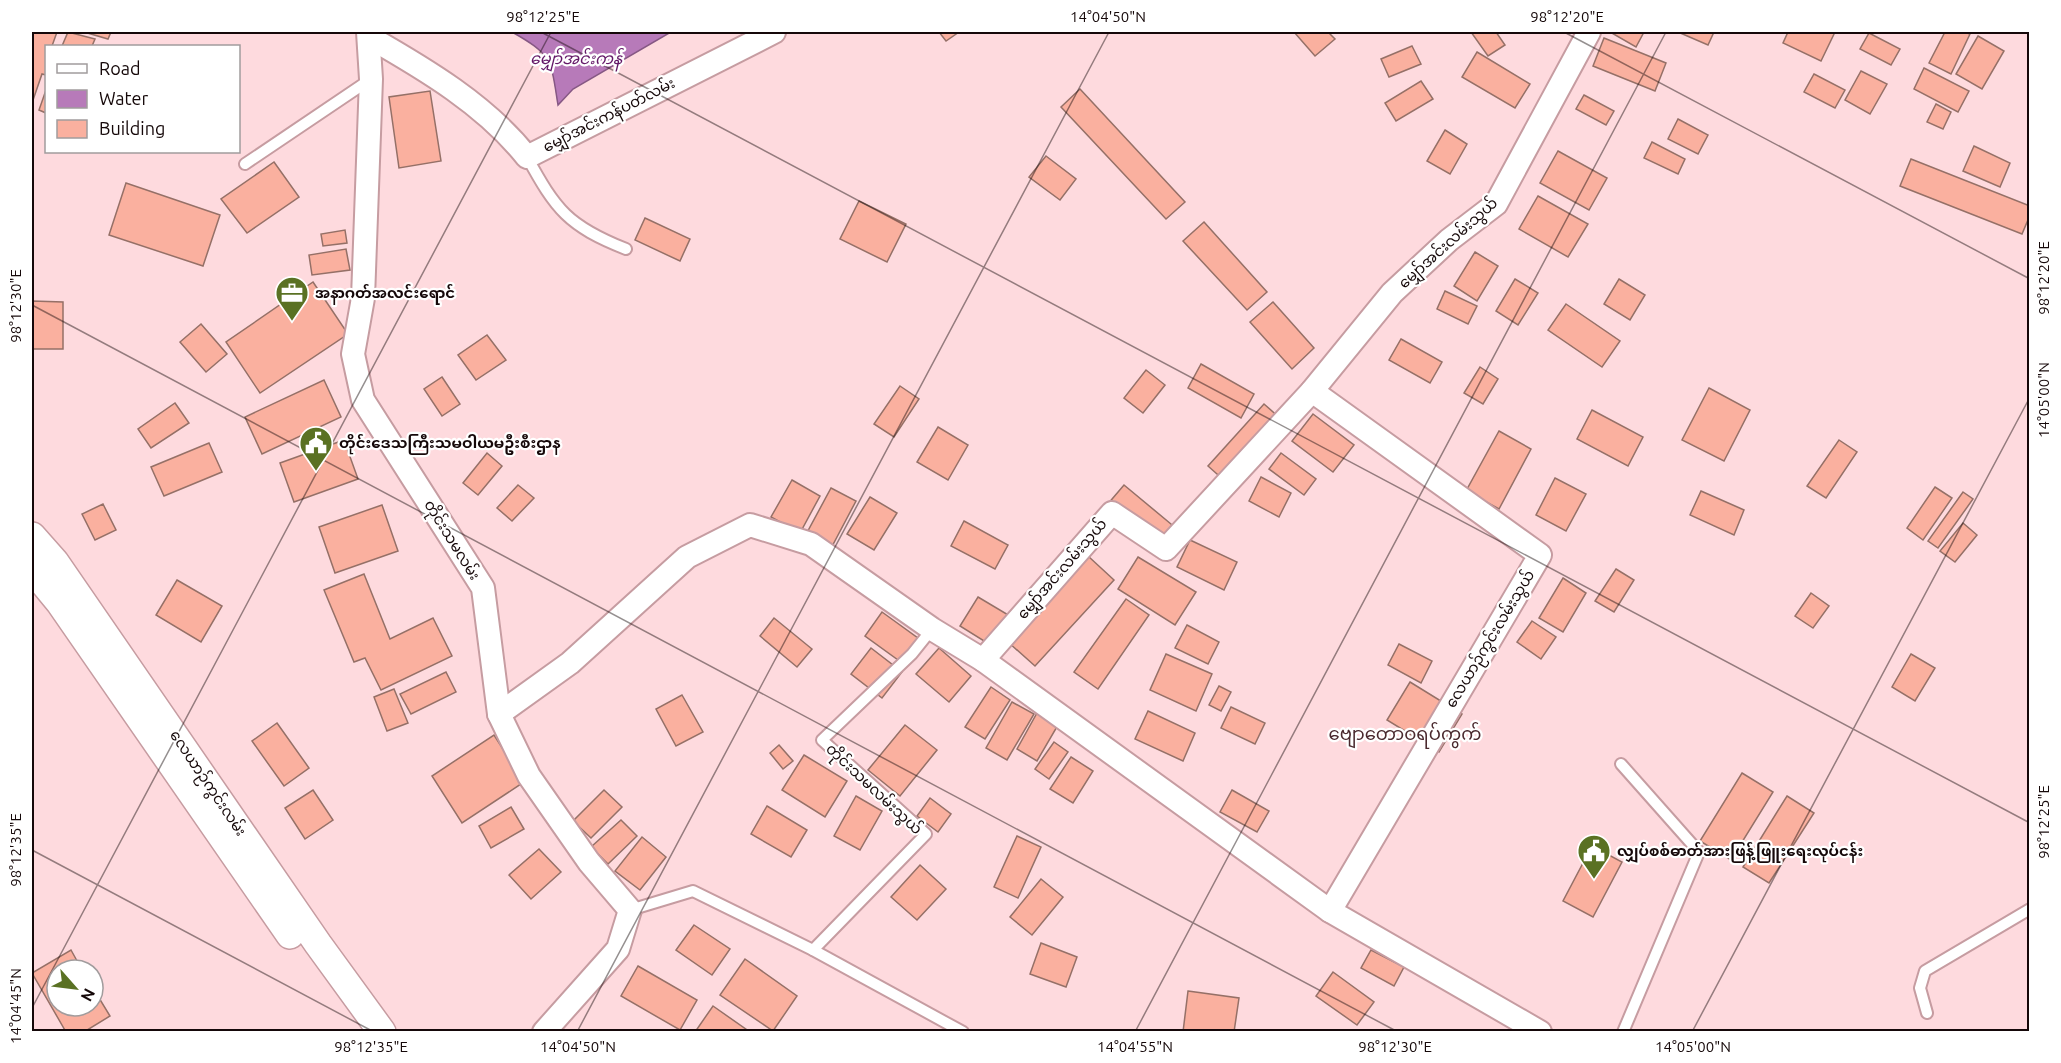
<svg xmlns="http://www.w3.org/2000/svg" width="2061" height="1063" viewBox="0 0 2061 1063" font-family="Ubuntu,'Noto Sans Myanmar',sans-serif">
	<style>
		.water { fill: #b77ab9; stroke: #865884; stroke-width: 1.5 }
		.building { fill: #fab09f; stroke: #957067; stroke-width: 1.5 }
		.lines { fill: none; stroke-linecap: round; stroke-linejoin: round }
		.service-casing { stroke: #c69ca1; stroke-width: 14 }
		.minor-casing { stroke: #c69ca1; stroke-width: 26 }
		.tertiary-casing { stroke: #c69ca1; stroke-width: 30 }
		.service { stroke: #fff; stroke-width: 10 }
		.minor { stroke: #fff; stroke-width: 22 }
		.tertiary { stroke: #fff; stroke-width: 27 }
		.ticks { fill: none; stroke: #150809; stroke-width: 1.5; stroke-opacity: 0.45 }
		.labels { text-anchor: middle; stroke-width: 4.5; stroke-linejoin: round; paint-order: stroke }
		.street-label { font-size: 15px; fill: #150809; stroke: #fff }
		.poi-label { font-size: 15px; font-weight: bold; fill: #150809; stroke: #fff; text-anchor: start }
		.water-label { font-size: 16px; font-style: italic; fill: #631867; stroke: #fff }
		.quarter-label { font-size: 18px; fill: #4a292e; stroke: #fff }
		.neatline { fill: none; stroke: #150809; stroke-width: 2 }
		.ticks-label { font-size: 15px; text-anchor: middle; fill: #150809 }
	</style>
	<rect width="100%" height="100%" fill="#fedade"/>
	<path class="water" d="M 512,32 L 671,32 L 573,89 L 558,105 C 551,61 553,55 512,32 Z"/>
	<g class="building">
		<path d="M 33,32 L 57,32 L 52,46 L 46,46 L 46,75 L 42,74 L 32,103 Z"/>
		<path d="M 68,32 L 95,39 L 92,46 L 62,46 Z"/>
		<path d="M 84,32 L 111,32 L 108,39 Z"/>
		<path d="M 939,32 L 959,32 L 946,41 Z"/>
		<path d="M 1294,32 L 1328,32 L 1335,39 L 1315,56 Z"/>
		<path d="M 1471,32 L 1496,32 L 1505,45 L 1488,56 Z"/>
		<path d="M 1610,32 L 1644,32 L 1636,47 Z"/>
		<path d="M 1678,32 L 1714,32 L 1708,45 Z"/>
		<path d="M 1788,32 L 1835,32 L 1821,61 L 1783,43 Z"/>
		<path d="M 1945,32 L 1964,32 L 1970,34 L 1951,74 L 1929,63 Z"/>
		<path d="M 1869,33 L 1900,49 L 1891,65 L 1860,49 Z"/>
		<path d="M 1978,36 L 2004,51 L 1982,89 L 1956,74 Z"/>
		<path d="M 1604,38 L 1666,63 L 1655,91 L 1593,66 Z"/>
		<path d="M 1412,46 L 1421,64 L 1389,77 L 1381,59 Z"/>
		<path d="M 1477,52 L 1530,84 L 1515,108 L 1462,77 Z"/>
		<path d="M 1924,68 L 1969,91 L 1958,112 L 1914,89 Z"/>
		<path d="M 1861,71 L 1887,84 L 1870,114 L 1845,100 Z"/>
		<path d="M 1814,74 L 1845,90 L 1835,108 L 1804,92 Z"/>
		<path d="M 1421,81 L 1433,99 L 1396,121 L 1385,103 Z"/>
		<path d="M 1080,89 L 1185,202 L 1166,219 L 1061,107 Z"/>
		<path d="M 46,90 L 46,113 L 39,110 Z"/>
		<path d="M 430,91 L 441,161 L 399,168 L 389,97 Z"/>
		<path d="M 1584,95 L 1614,111 L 1606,125 L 1576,109 Z"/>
		<path d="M 1936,104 L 1951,112 L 1943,129 L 1927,122 Z"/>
		<path d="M 1678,119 L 1708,135 L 1698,154 L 1668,139 Z"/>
		<path d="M 1445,130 L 1467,144 L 1450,174 L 1427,161 Z"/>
		<path d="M 1652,142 L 1685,159 L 1678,174 L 1644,158 Z"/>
		<path d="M 1974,146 L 2010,163 L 2000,187 L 1963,171 Z"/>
		<path d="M 1558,151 L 1607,178 L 1589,210 L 1540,183 Z"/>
		<path d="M 1046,156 L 1076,179 L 1060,200 L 1029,177 Z"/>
		<path d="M 1911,159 L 2030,206 L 2030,215 L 2022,234 L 1900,186 Z"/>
		<path d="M 274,162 L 299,197 L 247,233 L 221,199 Z"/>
		<path d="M 126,183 L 220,215 L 203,266 L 109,235 Z"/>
		<path d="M 1538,196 L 1588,224 L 1568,257 L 1519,229 Z"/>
		<path d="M 859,201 L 906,224 L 887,262 L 840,239 Z"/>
		<path d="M 645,218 L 690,239 L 680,261 L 635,240 Z"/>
		<path d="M 1204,222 L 1267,292 L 1247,310 L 1183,241 Z"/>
		<path d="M 345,230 L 347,243 L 323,246 L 321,234 Z"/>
		<path d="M 346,249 L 350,270 L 312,275 L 309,255 Z"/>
		<path d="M 1475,252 L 1498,266 L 1477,301 L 1454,286 Z"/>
		<path d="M 1515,279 L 1538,293 L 1518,325 L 1496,311 Z"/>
		<path d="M 1619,279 L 1645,295 L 1630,320 L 1604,304 Z"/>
		<path d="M 313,282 L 348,334 L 260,393 L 226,342 Z"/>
		<path d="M 1445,291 L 1477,306 L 1468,324 L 1437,309 Z"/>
		<path d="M 32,301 L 63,302 L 63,349 L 32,349 Z"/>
		<path d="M 1273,302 L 1314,348 L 1292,369 L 1250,322 Z"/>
		<path d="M 1566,304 L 1620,341 L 1602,367 L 1548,330 Z"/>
		<path d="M 201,324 L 227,354 L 206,372 L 180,342 Z"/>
		<path d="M 487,335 L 506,360 L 476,380 L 458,355 Z"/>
		<path d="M 1401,339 L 1442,362 L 1430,383 L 1389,360 Z"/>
		<path d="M 1201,364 L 1254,394 L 1241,418 L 1188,388 Z"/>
		<path d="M 1480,367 L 1498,379 L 1483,404 L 1464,393 Z"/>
		<path d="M 1146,370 L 1165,385 L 1143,413 L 1124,398 Z"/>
		<path d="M 442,377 L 460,404 L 442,416 L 424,389 Z"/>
		<path d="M 324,380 L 341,417 L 262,454 L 245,417 Z"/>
		<path d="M 900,386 L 919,399 L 894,437 L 874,424 Z"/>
		<path d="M 1709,388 L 1750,410 L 1724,461 L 1682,440 Z"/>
		<path d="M 175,403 L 189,423 L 151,448 L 138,429 Z"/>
		<path d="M 1264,404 L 1282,420 L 1226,482 L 1208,466 Z"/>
		<path d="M 1592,410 L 1643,437 L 1628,466 L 1577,439 Z"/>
		<path d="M 1313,414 L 1354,445 L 1333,472 L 1292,441 Z"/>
		<path d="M 938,427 L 968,445 L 948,480 L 917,462 Z"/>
		<path d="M 1499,431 L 1531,449 L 1499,509 L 1466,491 Z"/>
		<path d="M 344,440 L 358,479 L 294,502 L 280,463 Z"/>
		<path d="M 1839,440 L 1857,452 L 1826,498 L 1807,486 Z"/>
		<path d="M 209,443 L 222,472 L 164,496 L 151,467 Z"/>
		<path d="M 487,453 L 502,466 L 478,495 L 463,483 Z"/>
		<path d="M 1281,453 L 1316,479 L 1304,495 L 1269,469 Z"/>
		<path d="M 1261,477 L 1291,493 L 1279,517 L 1249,501 Z"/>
		<path d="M 1555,478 L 1586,494 L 1566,531 L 1536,515 Z"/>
		<path d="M 792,480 L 820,496 L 800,533 L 771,517 Z"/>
		<path d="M 518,485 L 534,498 L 512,521 L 497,508 Z"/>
		<path d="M 1124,485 L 1177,529 L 1161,549 L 1107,505 Z"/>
		<path d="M 1935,487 L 1952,498 L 1923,540 L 1907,528 Z"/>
		<path d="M 831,488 L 856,501 L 828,554 L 803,540 Z"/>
		<path d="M 1701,491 L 1744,510 L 1734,535 L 1690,515 Z"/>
		<path d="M 1963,492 L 1973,499 L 1938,548 L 1928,541 Z"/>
		<path d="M 870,497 L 897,513 L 874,550 L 847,534 Z"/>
		<path d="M 103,504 L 116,530 L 95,540 L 82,514 Z"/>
		<path d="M 382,505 L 398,551 L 335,573 L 319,527 Z"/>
		<path d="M 964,521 L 1008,545 L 995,569 L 951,546 Z"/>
		<path d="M 1963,523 L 1977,535 L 1955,562 L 1940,551 Z"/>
		<path d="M 1190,540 L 1237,562 L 1224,590 L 1177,567 Z"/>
		<path d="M 1088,556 L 1114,580 L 1035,666 L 1008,642 Z"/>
		<path d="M 1138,557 L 1196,592 L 1175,625 L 1118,589 Z"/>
		<path d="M 1616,569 L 1634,580 L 1614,612 L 1595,601 Z"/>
		<path d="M 364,574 L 390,639 L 433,618 L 452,656 L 381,690 L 365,658 L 354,662 L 324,590 Z"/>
		<path d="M 1563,578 L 1586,593 L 1563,632 L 1539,618 Z"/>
		<path d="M 177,580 L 222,606 L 201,642 L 156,615 Z"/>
		<path d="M 1811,593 L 1829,606 L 1813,628 L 1795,616 Z"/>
		<path d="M 978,597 L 1010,616 L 992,646 L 960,626 Z"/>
		<path d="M 1126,599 L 1149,615 L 1098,689 L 1074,672 Z"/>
		<path d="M 882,612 L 922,641 L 905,665 L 865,636 Z"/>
		<path d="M 774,618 L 812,649 L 797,667 L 760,636 Z"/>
		<path d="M 1532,621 L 1556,637 L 1541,659 L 1517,642 Z"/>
		<path d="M 1187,625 L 1219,642 L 1208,664 L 1175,648 Z"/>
		<path d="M 1399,644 L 1432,661 L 1421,683 L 1388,665 Z"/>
		<path d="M 871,648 L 902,672 L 882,698 L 851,674 Z"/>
		<path d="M 939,648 L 971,676 L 949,702 L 916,674 Z"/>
		<path d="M 1166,654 L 1212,674 L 1196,711 L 1150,690 Z"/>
		<path d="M 1911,654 L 1935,668 L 1915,701 L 1892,687 Z"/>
		<path d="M 446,672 L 456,692 L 411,714 L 400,694 Z"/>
		<path d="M 1410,682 L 1462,714 L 1439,752 L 1387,720 Z"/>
		<path d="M 1219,686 L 1231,692 L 1221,711 L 1209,705 Z"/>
		<path d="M 991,687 L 1010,700 L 985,739 L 965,727 Z"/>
		<path d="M 394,689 L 408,723 L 387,731 L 374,697 Z"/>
		<path d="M 682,695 L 703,732 L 676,746 L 656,709 Z"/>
		<path d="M 1012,702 L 1034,714 L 1007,760 L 986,748 Z"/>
		<path d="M 1231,707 L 1265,723 L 1255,744 L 1221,728 Z"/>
		<path d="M 1148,711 L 1195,733 L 1183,761 L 1135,739 Z"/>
		<path d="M 1037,713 L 1058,725 L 1037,761 L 1017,749 Z"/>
		<path d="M 277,723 L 309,768 L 284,786 L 252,741 Z"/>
		<path d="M 905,725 L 937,750 L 900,796 L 868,770 Z"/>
		<path d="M 494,735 L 524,782 L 462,823 L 432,776 Z"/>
		<path d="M 1054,742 L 1068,752 L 1049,779 L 1035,769 Z"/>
		<path d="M 779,745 L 793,761 L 783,769 L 770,753 Z"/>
		<path d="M 804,755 L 847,781 L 825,817 L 782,790 Z"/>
		<path d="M 1071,757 L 1093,771 L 1073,803 L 1050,789 Z"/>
		<path d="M 1742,773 L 1773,792 L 1731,860 L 1700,841 Z"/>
		<path d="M 313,790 L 333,820 L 305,839 L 285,808 Z"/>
		<path d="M 604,790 L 622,807 L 591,838 L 573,821 Z"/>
		<path d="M 1232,790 L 1269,811 L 1257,832 L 1220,812 Z"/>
		<path d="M 856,796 L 882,811 L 860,850 L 834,836 Z"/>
		<path d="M 1787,796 L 1814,813 L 1769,883 L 1743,867 Z"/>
		<path d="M 930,798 L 951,814 L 938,832 L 917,816 Z"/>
		<path d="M 767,806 L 807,830 L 791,857 L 751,834 Z"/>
		<path d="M 511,807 L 524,829 L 491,848 L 479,826 Z"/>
		<path d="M 621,820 L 637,836 L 608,864 L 591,847 Z"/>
		<path d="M 1017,836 L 1041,847 L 1018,898 L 994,887 Z"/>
		<path d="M 642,837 L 666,857 L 640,890 L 615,871 Z"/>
		<path d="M 1592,846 L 1622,862 L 1593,917 L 1563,901 Z"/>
		<path d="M 539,849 L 561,872 L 531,899 L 509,875 Z"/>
		<path d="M 920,865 L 946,889 L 917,920 L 891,897 Z"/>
		<path d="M 1041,879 L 1063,897 L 1032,935 L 1010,917 Z"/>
		<path d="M 694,925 L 730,949 L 712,975 L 676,950 Z"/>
		<path d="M 1041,943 L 1077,957 L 1066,987 L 1030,974 Z"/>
		<path d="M 71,950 L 82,970 L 57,970 L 57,1006 L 93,1006 L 93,988 L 110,1016 L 84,1032 L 66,1032 L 32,973 Z"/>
		<path d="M 1371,950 L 1404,967 L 1394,986 L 1361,968 Z"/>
		<path d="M 745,959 L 797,996 L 773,1031 L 720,995 Z"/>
		<path d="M 638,966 L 697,1000 L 680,1030 L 621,996 Z"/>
		<path d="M 1333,972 L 1374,1002 L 1357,1025 L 1316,996 Z"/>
		<path d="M 1188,991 L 1239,998 L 1234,1032 L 1183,1032 Z"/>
		<path d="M 713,1006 L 750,1032 L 695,1032 Z"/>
	</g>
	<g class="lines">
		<g class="service-casing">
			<g id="service">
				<path d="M 527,157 C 556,210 568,226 626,249"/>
				<path d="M 245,164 L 371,79"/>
				<path d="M 1621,764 L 1699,852 L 1623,1032"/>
				<path d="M 630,910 L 693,891 L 813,950 L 926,834 L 822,740 L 912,654 L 932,629"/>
				<path d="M 813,950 L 963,1032"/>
				<path d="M 1927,1013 L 1920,988 L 1925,971 L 2030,909"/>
			</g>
		</g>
		<g class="minor-casing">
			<g id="minor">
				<path d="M 368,32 L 371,79 L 363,298 L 353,354 L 363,400 L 483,588 L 499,714 L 529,776 L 589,862 L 630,910 L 618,949 L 544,1032"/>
				<path d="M 369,37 C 425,69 486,105 527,157 L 774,32"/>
				<path d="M 1312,391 L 1540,555 L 1330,911 L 1540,1032"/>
				<path d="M 983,660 L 1330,911"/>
				<path d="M 499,714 L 570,663 L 687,557 L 750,525 L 811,544 L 932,629 L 983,660 L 1112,513 L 1166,549 L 1312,391 L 1392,293 L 1449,240 L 1496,204 L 1589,32"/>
			</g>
		</g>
		<g class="tertiary-casing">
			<g id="tertiary">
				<path d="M 32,536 L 55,562 L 318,944 L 382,1032"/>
				<path d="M 32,569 L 60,603 L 290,935"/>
			</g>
		</g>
		<use href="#service" class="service"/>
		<use href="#minor" class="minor"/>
		<use href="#tertiary" class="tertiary"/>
	</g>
	<path class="ticks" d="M 541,32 L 2030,823M 1564,32 L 2030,279M 32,305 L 1398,1032M 32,850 L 374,1032M 32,1008 L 551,32M 577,1032 L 1109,32M 1135,1032 L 1666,32M 1692,1032 L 2030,397"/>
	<defs>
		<g id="office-pin" transform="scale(1.725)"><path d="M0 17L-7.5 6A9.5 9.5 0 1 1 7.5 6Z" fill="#5a7123" stroke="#fff"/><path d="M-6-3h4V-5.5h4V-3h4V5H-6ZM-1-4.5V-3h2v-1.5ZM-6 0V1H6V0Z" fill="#fff"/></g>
		<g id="civic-pin" transform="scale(1.725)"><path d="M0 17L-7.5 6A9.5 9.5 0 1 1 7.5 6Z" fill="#5a7123" stroke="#fff"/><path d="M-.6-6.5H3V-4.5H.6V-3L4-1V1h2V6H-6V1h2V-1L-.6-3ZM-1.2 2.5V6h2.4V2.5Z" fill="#fff"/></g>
	</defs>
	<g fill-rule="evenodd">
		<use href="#office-pin" x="292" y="293"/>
		<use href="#civic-pin" x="316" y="443"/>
		<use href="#civic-pin" x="1594" y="851"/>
	</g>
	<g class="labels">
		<g class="street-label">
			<text transform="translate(609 115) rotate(-27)" y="5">မျှော်အင်းကန်ပတ်လမ်း</text>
			<text transform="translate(1448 243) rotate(-42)" y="5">မျှော်အင်းလမ်းသွယ်</text>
			<text transform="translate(452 540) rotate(58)" y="5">တိုင်းသမလမ်း</text>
			<text transform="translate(1062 569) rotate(-49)" y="5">မျှော်အင်းလမ်းသွယ်</text>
			<text transform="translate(1490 639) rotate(-59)" y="5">လေယာဉ်ကွင်းလမ်းသွယ်</text>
			<text transform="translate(208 783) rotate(56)" y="5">လေယာဉ်ကွင်းလမ်း</text>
			<text transform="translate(874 789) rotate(43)" y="5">တိုင်းသမလမ်းသွယ်</text>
		</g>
		<g class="poi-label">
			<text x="315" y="298">အနာဂတ်အလင်းရောင်</text>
			<text x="339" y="448">တိုင်းဒေသကြီးသမဝါယမဦးစီးဌာန</text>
			<text x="1617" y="856">လျှပ်စစ်ဓာတ်အားဖြန့်ဖြူးရေးလုပ်ငန်း</text>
		</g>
		<g class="water-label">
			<text x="576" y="64">မျှော်အင်းကန်</text>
		</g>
		<g class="quarter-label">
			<text x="1405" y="740">ဗျောတောဝရပ်ကွက်</text>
		</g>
	</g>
	<rect width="2061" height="1063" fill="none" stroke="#ffffff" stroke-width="66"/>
	<rect x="45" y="45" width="195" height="108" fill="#ffffff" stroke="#a19c9d" stroke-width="1.5"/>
	<rect x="57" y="64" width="30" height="9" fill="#ffffff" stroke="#a19c9d" stroke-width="1.5"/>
	<text x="99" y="75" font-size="18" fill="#150809">Road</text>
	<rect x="57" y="90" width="30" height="18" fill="#b77ab9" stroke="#a19c9d" stroke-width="1.5"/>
	<text x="99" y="105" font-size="18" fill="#150809">Water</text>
	<rect x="57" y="120" width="30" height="18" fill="#fab09f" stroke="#a19c9d" stroke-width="1.5"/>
	<text x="99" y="135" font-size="18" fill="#150809">Building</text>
	<g transform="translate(75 988) rotate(118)"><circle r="28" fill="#ffffff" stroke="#a19c9d" stroke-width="1.5"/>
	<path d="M0-4.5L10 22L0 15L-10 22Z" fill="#5a7123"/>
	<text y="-9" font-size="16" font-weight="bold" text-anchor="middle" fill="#150809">N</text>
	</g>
	<rect x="33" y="33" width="1995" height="997" class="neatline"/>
	<g class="ticks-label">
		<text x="543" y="22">98°12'25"E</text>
		<text x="1108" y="22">14°04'50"N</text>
		<text x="1567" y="22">98°12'20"E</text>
		<text transform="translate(2044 278) rotate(-90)" y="5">98°12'20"E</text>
		<text transform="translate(16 306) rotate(-90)" y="5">98°12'30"E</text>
		<text transform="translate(2044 400) rotate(-90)" y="5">14°05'00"N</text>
		<text transform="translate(2044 822) rotate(-90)" y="5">98°12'25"E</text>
		<text transform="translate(16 850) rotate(-90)" y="5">98°12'35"E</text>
		<text transform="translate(16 1006) rotate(-90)" y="5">14°04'45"N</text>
		<text x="371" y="1052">98°12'35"E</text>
		<text x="578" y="1052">14°04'50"N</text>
		<text x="1135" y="1052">14°04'55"N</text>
		<text x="1395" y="1052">98°12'30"E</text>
		<text x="1693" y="1052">14°05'00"N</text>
	</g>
</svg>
